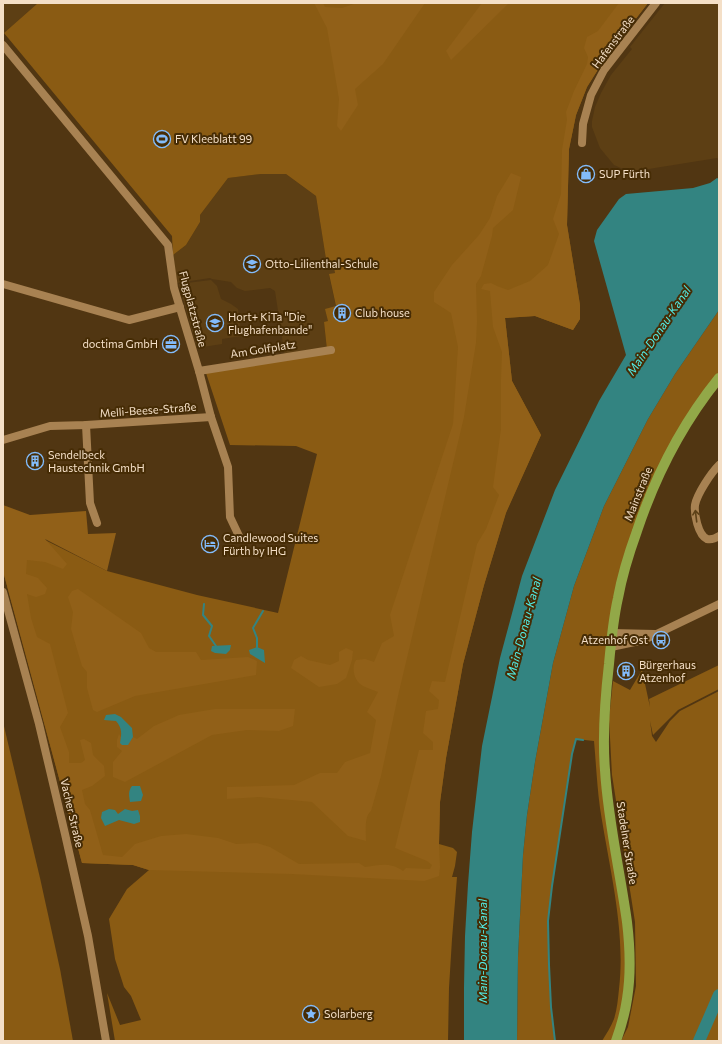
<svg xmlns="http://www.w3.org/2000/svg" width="722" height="1044" viewBox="0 0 722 1044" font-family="Commissioner,sans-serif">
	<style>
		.built { fill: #5d3f14 }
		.green { fill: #8a5b13 }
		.forest { fill: #916018 }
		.water { fill: #338481 }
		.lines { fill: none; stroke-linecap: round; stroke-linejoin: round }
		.stream { stroke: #338481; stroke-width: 2 }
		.river { stroke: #338481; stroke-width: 12 }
		.minor { stroke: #a88252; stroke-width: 8 }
		.major { stroke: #92a848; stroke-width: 10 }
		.oneway { stroke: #5e4218 }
		.labels { text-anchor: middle; stroke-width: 4; stroke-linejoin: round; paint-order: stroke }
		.street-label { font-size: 11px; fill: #f4dfc7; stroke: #462c05 }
		.poi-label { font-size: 11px; fill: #f4dfc7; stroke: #462c05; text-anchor: start }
		.water-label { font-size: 12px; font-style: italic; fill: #51ece6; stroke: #462c05 }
	</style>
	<rect width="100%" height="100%" fill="#513612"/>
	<g class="built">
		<path d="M 3,3 L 38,3 L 3,34 Z"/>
		<path d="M 665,3 L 719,3 L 719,159 L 717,158 L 630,172 L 614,165 L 600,148 L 592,127 L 592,121 L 595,107 L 601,93 L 611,75 L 632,49 L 630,47 Z"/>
		<path d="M 261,174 L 286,174 L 316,196 L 326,259 L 334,268 L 335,273 L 329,275 L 336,307 L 328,322 L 324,322 L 327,350 L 285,357 L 275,291 L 270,288 L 245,291 L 237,288 L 231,282 L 212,279 L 210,278 L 177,283 L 173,255 L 186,245 L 200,222 L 200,215 L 228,178 Z"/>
		<path d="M 211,280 L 217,286 L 221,299 L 231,304 L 238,309 L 241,336 L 222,339 L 222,344 L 197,348 L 179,284 Z"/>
	</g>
	<g class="green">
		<path d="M 38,3 L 648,3 L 604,60 L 587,87 L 576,115 L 569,149 L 567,225 L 580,305 L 580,319 L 573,330 L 535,316 L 505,318 L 512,381 L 541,435 L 506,512 L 484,585 L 463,664 L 446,758 L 440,802 L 439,844 L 453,848 L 457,852 L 455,866 L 452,877 L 457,877 L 452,939 L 449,988 L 448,1041 L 115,1041 L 107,993 L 120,1025 L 141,1020 L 131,996 L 124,987 L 115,959 L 109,919 L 127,889 L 149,870 L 133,865 L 82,863 L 3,571 L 3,526 L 43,539 L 107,571 L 197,595 L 278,613 L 317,454 L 296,446 L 230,445 L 205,370 L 327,350 L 324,322 L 328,321 L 325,309 L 336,306 L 329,274 L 335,273 L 334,268 L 326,259 L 316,196 L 286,174 L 261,174 L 228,178 L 200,215 L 200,222 L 186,245 L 173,255 L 172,236 L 4,33 Z"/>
		<path d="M 719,310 L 719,378 L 665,460 L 618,597 L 603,732 L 629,958 L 616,1041 L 602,1041 C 606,1034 611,1027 614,1019 C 617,1010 618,999 619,989 C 626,930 609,867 600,808 C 597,786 596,763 594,741 L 576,739 L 572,754 L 552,886 L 548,921 L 549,965 L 551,1007 L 555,1041 L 517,1041 L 518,957 L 523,855 L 527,815 L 535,762 L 553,663 L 574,586 L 604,506 L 648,419 L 675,374 Z"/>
		<path d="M 719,665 L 719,689 L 678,710 L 653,735 L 650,721 L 652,736 L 656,742 L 670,721 L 680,711 L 719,691 L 719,1041 L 621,1041 L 628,1027 L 636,986 L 635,922 L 612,775 L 609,719 L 613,681 L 630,690 L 642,670 L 650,707 L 649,699 Z"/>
		<path d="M 3,722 L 40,878 L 60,969 L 73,1041 L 3,1041 Z"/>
	</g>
	<g class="forest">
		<path d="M 314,3 L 323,3 L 325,7 L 342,8 L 357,3 L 425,3 L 383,64 L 355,89 L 358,105 L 341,131 L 337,126 L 339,99 L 327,28 Z"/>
		<path d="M 482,3 L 509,3 L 451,60 L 446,51 Z"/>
		<path d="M 619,3 L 648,3 L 604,60 L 587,87 L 576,115 L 569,149 L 567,225 L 580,305 L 580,319 L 573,330 L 535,316 L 505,318 L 512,381 L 541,435 L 506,513 L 484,585 L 463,664 L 446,758 L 440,802 L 439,845 L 440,867 L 439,876 L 424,881 L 292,874 L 149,870 L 133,865 L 82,863 L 3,571 L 3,505 L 30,515 L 86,511 L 88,534 L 116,533 L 107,571 L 45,539 L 67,564 L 63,569 L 45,562 L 27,560 L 26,574 L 38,578 L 47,588 L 45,594 L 36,597 L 27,594 L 31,618 L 37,637 L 50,644 L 68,713 L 60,727 L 69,752 L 69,763 L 81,763 L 85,760 L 80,740 L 84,739 L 91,743 L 93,755 L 104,766 L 105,776 L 92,786 L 82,790 L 85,804 L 90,810 L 103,855 L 122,857 L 135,844 L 161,836 L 186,834 L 218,838 L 236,844 L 257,843 L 270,847 L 299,864 L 359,863 L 365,867 C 380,865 390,862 403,871 L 406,868 L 430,869 L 432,865 L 427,861 L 395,848 L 419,750 L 433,750 L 433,742 L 423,733 L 426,711 L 438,709 L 439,700 L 429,691 L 432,681 L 445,682 L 477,544 L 486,529 L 499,495 L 493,487 L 501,429 L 501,379 L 502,352 L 493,327 L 490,291 L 481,289 L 484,284 L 491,283 L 497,286 L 508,290 L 530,281 L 548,265 L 559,234 L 553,219 L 561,194 L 562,150 L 567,120 L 566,112 L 574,91 L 587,64 L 588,57 L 584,48 L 587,37 L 598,31 Z"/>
		<path d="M 511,173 L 521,177 L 513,210 L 493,228 L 492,236 L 481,276 L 476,284 L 477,321 L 476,343 L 464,417 L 398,696 L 381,776 L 371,811 C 364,816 366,832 366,841 L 348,836 L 312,802 L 259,797 L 227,799 L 227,787 L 294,785 L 320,773 L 337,773 L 345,762 L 370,753 L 376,720 L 367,712 L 378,692 C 373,690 367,688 363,686 C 354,681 351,668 356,660 L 365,659 L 374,662 L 382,643 L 394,636 L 390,615 L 453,424 L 458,347 L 451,313 L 434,302 L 434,292 L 452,265 L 479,235 L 490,218 L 497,196 Z"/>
		<path d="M 78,589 L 141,633 L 149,648 L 156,652 L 196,652 L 201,660 L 248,657 L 257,661 L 256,675 L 135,696 L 97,712 L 93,710 L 87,688 L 87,672 L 82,666 L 71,629 L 73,612 L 68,597 L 72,591 Z"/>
		<path d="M 346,648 L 353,651 L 352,660 L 346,678 L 337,684 L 319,687 L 291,668 L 294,660 L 301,656 L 308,660 L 330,665 L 339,661 L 339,652 Z"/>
		<path d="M 215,709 L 295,709 L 293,726 L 279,731 L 247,730 L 212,735 L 125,782 L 113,777 L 113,762 L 122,751 L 117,747 L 117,740 L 119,734 L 127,745 L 133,737 L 137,739 L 154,726 L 179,715 Z"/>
	</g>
	<g class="water">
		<path d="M 717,178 L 719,179 L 719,310 L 675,374 L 648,419 L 604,506 L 574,586 L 553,663 L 535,762 L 527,815 L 523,855 L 518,957 L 517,1041 L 464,1041 L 464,987 L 465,936 L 468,884 L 472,832 L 482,746 L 500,658 L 522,576 L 555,490 L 599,401 L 626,355 L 594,241 L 597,230 L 619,199 L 626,194 L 693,188 L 710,183 Z"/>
		<path d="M 231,645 L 230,650 L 226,654 L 215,653 L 211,651 L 212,646 Z"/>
		<path d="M 257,647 L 264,650 L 265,663 L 250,654 L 249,650 Z"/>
		<path d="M 115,714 L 121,717 L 132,728 L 133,737 L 128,745 L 122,745 L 120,743 C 122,733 122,728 116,721 L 104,720 L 106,715 Z"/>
		<path d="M 132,786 L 140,786 L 143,795 L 141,801 L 130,802 C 129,795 128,791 132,786 Z"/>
		<path d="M 109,809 L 115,810 L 118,814 L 125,809 L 132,811 L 138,810 L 140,816 L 140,822 L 134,824 L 119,820 L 105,826 L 101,818 L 102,812 Z"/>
	</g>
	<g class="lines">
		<g class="stream">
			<path d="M 204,604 L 203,615 L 212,626 L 209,636 L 216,646"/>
			<path d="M 257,647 L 257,638 L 253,628 L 263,611"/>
			<path d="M 555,1041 L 551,1007 L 549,965 L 548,921 L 552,886 L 572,754 L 576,739 L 583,740"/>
		</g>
		<path class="river" d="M 699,1041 L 719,995"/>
		<g class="minor">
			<path d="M 3,45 L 168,245 L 174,288 L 199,371 L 211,417 L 228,467 L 230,517 L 239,536"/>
			<path d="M 582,143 L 583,124 L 591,95 L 604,70 L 656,3"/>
			<path d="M 3,284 L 129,320 L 180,307"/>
			<path d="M 199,371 L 331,350"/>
			<path d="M 86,425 L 90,503 L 97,523"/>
			<path d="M 3,440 L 50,426 L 86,425 L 211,417"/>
			<path d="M 719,465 C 711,473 697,494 695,505 C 694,514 698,535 707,539 C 711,540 716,538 719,536"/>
			<path d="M 3,592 L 39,724 L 65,834 L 88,936 L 106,1041"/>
			<path d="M 612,633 L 655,634"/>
			<path d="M 611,647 L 644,640 L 719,604"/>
		</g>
		<path class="major" d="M 616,1041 C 621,1027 625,1013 627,999 C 631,974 630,947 627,922 C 620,871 608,821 605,770 C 602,734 605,699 609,664 C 611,642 613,620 618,598 C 622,576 629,553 637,531 C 656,474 681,425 719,378"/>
	</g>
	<defs><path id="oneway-shaft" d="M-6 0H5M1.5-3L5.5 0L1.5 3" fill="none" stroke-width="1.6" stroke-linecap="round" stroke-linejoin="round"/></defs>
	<use class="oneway" href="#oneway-shaft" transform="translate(696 516) rotate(-97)"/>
	<defs>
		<g id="stadium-ring" transform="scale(0.9)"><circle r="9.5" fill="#462c05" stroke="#83bcfb" stroke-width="1.5"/><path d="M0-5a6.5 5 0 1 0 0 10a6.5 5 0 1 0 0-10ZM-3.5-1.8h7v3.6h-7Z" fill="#83bcfb"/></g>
		<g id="shop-ring" transform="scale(0.9)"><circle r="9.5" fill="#462c05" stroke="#83bcfb" stroke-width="1.5"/><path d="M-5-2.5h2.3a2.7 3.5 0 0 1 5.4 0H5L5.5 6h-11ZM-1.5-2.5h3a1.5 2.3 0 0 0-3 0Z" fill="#83bcfb"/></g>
		<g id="school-ring" transform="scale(0.9)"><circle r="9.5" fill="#462c05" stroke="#83bcfb" stroke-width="1.5"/><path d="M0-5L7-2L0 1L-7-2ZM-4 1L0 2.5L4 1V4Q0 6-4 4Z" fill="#83bcfb"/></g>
		<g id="building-ring" transform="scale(0.9)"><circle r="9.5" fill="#462c05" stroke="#83bcfb" stroke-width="1.5"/><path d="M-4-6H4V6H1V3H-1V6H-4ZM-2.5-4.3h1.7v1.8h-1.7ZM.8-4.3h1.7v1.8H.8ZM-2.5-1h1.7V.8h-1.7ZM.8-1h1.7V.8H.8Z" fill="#83bcfb"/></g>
		<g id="office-ring" transform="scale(0.9)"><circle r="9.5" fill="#462c05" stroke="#83bcfb" stroke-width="1.5"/><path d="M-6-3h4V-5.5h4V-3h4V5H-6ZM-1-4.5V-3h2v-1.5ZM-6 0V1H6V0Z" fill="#83bcfb"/></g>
		<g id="hotel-ring" transform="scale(0.9)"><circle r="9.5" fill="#462c05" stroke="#83bcfb" stroke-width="1.5"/><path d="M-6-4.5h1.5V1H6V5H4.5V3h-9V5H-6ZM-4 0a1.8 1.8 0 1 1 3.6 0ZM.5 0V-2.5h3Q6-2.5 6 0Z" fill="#83bcfb"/></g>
		<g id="bus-ring" transform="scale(0.9)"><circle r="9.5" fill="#462c05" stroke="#83bcfb" stroke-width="1.5"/><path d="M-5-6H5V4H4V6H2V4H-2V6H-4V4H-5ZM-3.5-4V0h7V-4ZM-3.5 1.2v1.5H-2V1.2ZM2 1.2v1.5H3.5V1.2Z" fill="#83bcfb"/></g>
		<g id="sight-ring" transform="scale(0.9)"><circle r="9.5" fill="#462c05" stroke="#83bcfb" stroke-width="1.5"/><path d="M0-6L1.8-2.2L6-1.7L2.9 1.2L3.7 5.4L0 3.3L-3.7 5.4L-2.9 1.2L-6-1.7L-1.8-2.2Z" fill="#83bcfb"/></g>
	</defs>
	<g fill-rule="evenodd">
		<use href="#stadium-ring" x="162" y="139"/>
		<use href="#shop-ring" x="586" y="174"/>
		<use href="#school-ring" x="252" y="264"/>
		<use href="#building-ring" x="342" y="313"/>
		<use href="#school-ring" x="215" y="323"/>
		<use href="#office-ring" x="171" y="344"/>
		<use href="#building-ring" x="35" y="461"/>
		<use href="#hotel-ring" x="210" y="544"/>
		<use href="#bus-ring" x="661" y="640"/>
		<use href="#building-ring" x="626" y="671"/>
		<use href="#sight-ring" x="311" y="1014"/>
	</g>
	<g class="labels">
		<g class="street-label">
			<text transform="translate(613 42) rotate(-53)" y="4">Hafenstraße</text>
			<text transform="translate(193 309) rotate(75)" y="4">Flugplatzstraße</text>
			<text transform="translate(263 349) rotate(-9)" y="4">Am Golfplatz</text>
			<text transform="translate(148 410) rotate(-4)" y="4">Melli-Beese-Straße</text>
			<text transform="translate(638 494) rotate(-68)" y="4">Mainstraße</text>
			<text transform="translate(72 813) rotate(77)" y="4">Vacher Straße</text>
			<text transform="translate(627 843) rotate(81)" y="4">Stadelner Straße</text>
		</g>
		<g class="poi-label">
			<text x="175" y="143">FV Kleeblatt 99</text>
			<text x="599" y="178">SUP Fürth</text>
			<text x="265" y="268">Otto-Lilienthal-Schule</text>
			<text x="355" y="317">Club house</text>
			<text x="228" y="321">Hort+ KiTa "Die<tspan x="228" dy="13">Flughafenbande"</tspan></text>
			<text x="158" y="348" text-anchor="end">doctima GmbH</text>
			<text x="48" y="459">Sendelbeck<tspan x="48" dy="13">Haustechnik GmbH</tspan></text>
			<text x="223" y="542">Candlewood Suites<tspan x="223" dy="13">Fürth by IHG</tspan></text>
			<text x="648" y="644" text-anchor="end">Atzenhof Ost</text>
			<text x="639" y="669">Bürgerhaus<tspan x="639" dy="13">Atzenhof</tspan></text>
			<text x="324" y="1018">Solarberg</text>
		</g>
		<g class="water-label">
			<text transform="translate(659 331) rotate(-56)" y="4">Main-Donau-Kanal</text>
			<text transform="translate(524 628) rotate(-75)" y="4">Main-Donau-Kanal</text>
			<text transform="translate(483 951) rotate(-90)" y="4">Main-Donau-Kanal</text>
		</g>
	</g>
	<rect width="722" height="1044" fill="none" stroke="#f4dfc7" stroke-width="8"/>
</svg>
